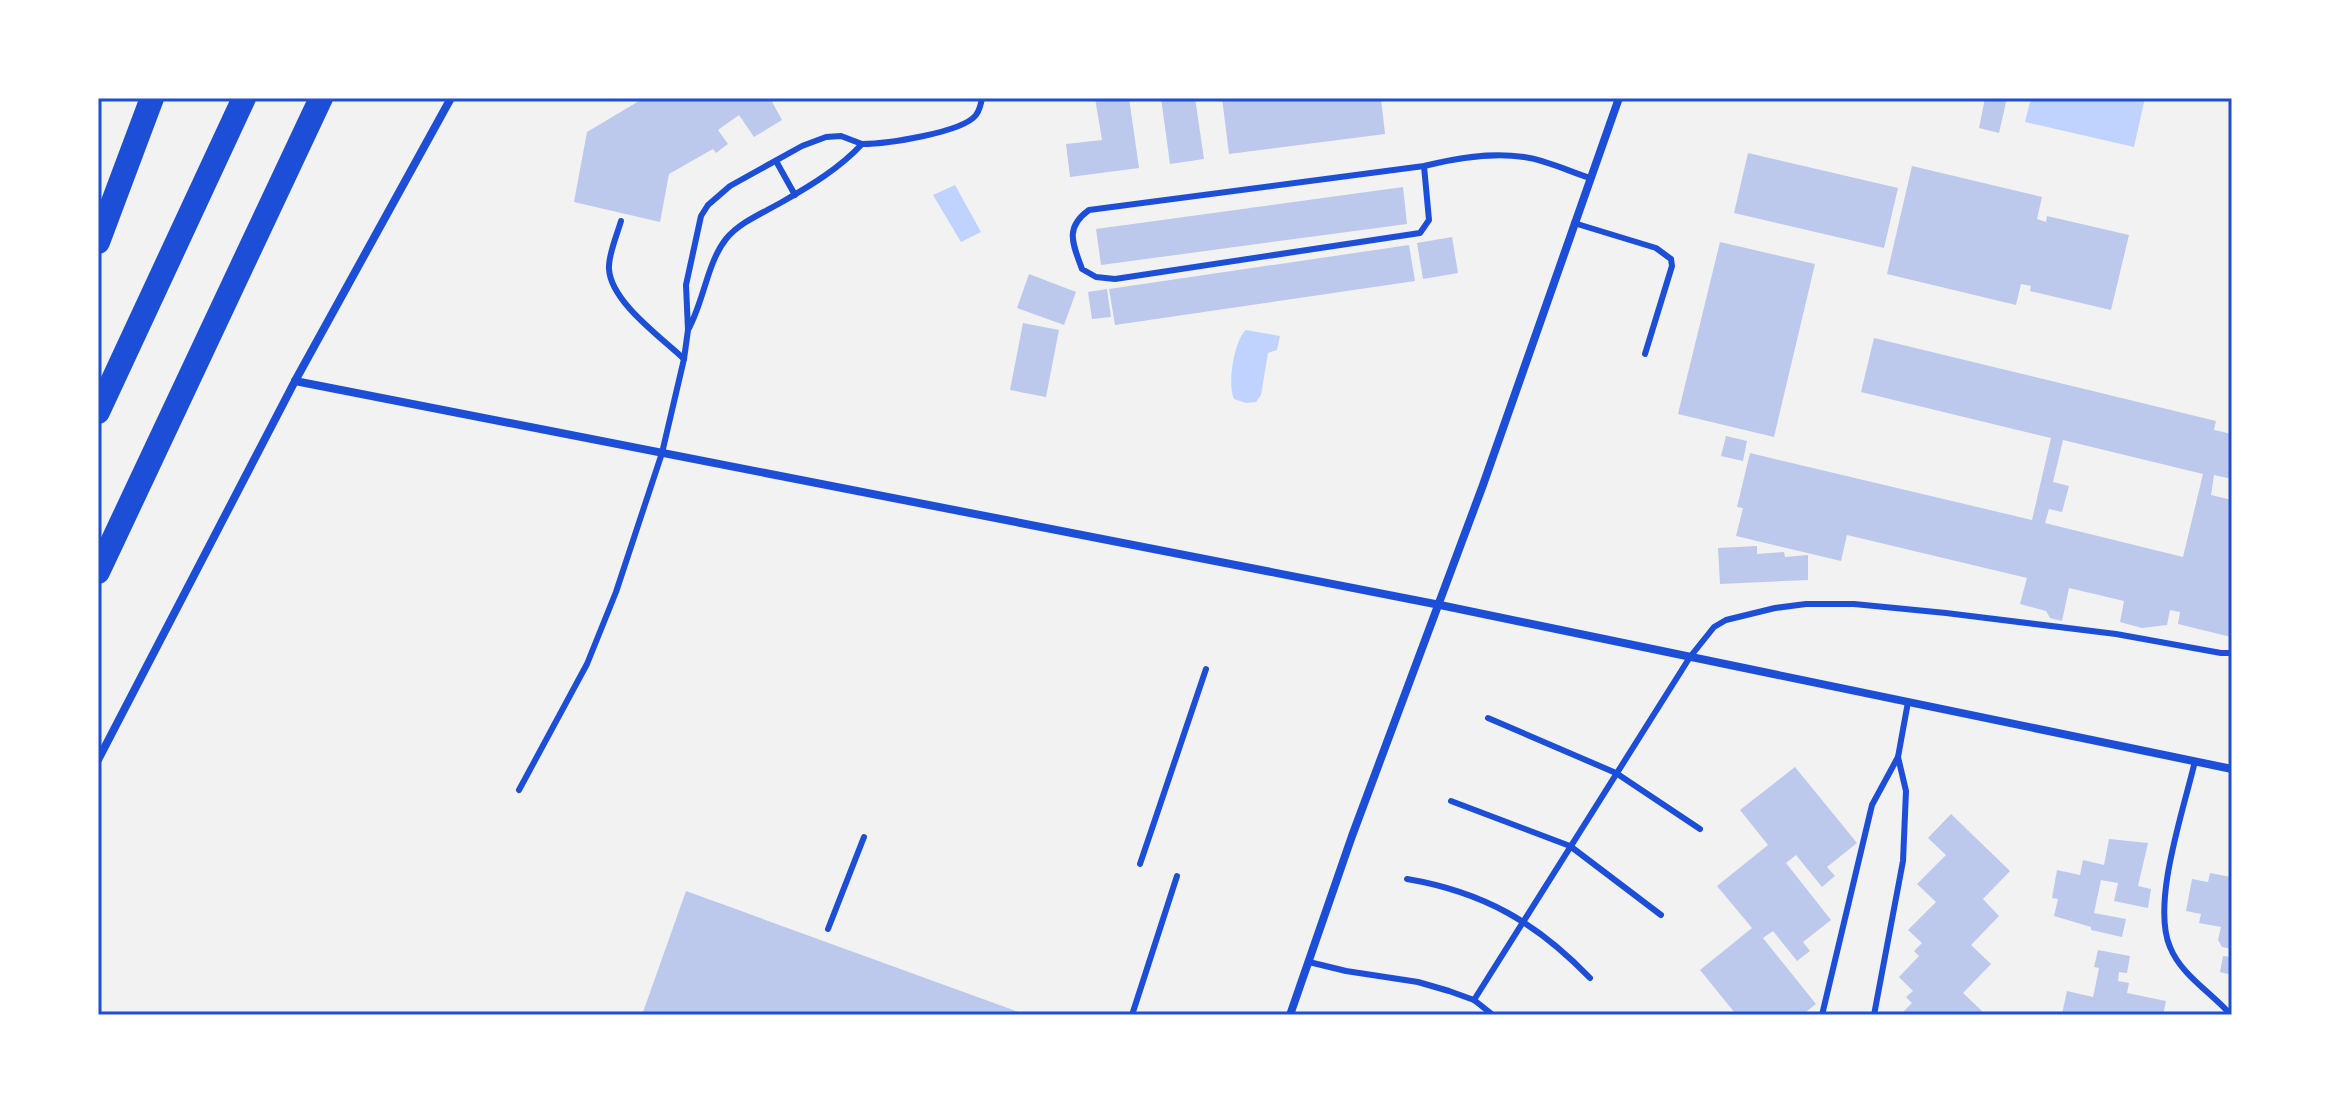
<svg xmlns="http://www.w3.org/2000/svg" width="2330" height="1113" viewBox="0 0 2330 1113" font-family="'DejaVu Sans',sans-serif">
	<style>
		.water { fill: #bfd3fe }
		.building { fill: #bdc9ec; fill-rule: evenodd }
		.lines { fill: none; stroke-linecap: round; stroke-linejoin: round }
		.service { stroke: #1d4ed8; stroke-width: 6 }
		.minor { stroke: #1d4ed8; stroke-width: 8 }
		.motorway { stroke: #1d4ed8; stroke-width: 24 }
		.neatline { fill: none; stroke: #1d4ed8; stroke-width: 3 }
	</style>
	<rect width="100%" height="100%" fill="#f2f2f2"/>
	<g class="water">
		<path d="M 2031,98 L 2145,98 L 2134,147 L 2025,122 Z"/>
		<path d="M 955,185 L 981,232 L 961,242 L 933,195 Z"/>
		<path d="M 1246,330 L 1280,336 L 1277,350 L 1268,353 L 1261,395 L 1256,402 L 1246,403 L 1234,399 C 1227,385 1234,340 1246,330 Z"/>
	</g>
	<g class="building">
		<path d="M 644,98 L 770,98 L 782,120 L 754,137 L 739,115 L 718,130 L 728,144 L 716,153 L 713,149 L 669,174 L 660,222 L 574,202 L 587,132 Z"/>
		<path d="M 1095,98 L 1129,98 L 1139,168 L 1070,177 L 1066,144 L 1102,140 Z"/>
		<path d="M 1161,98 L 1195,98 L 1204,159 L 1170,164 Z"/>
		<path d="M 1222,98 L 1381,98 L 1385,134 L 1229,154 Z"/>
		<path d="M 1985,98 L 2007,98 L 1999,133 L 1979,128 Z"/>
		<path d="M 1748,153 L 1898,188 L 1884,248 L 1734,213 Z"/>
		<path d="M 1912,166 L 2042,197 L 2037,219 L 2046,222 L 2047,216 L 2129,235 L 2111,310 L 2030,291 L 2031,286 L 2021,284 L 2016,305 L 1887,274 Z"/>
		<path d="M 1403,187 L 1407,224 L 1101,265 L 1096,229 Z"/>
		<path d="M 1452,237 L 1458,273 L 1423,279 L 1417,243 Z"/>
		<path d="M 1720,242 L 1815,264 L 1774,437 L 1678,414 Z"/>
		<path d="M 1409,245 L 1415,281 L 1115,325 L 1109,289 Z"/>
		<path d="M 1029,274 L 1076,292 L 1064,325 L 1017,308 Z"/>
		<path d="M 1107,289 L 1111,317 L 1092,319 L 1088,292 Z"/>
		<path d="M 1023,323 L 1059,330 L 1046,397 L 1010,390 Z"/>
		<path d="M 1874,338 L 2216,421 L 2214,430 L 2232,434 L 2232,479 L 2214,475 L 2211,495 L 2232,500 L 2231,637 L 2178,624 L 2180,612 L 2170,610 L 2167,625 L 2142,628 L 2120,622 L 2124,601 L 2069,588 L 2062,621 L 2050,618 L 2046,611 L 2020,604 L 2027,578 L 1847,535 L 1841,561 L 1736,536 L 1743,508 L 1737,507 L 1750,453 L 2032,520 L 2051,438 L 1861,392 ZM 2063,440 L 2203,474 L 2183,557 L 2045,523 L 2049,509 L 2062,512 L 2069,486 L 2053,482 Z"/>
		<path d="M 1726,436 L 1747,441 L 1743,461 L 1721,456 Z"/>
		<path d="M 1757,546 L 1757,554 L 1784,552 L 1785,557 L 1808,555 L 1808,580 L 1720,584 L 1718,548 Z"/>
		<path d="M 1795,767 L 1857,843 L 1827,867 L 1835,876 L 1822,887 L 1796,855 L 1786,863 L 1831,920 L 1803,942 L 1810,951 L 1797,961 L 1773,931 L 1763,938 L 1816,1004 L 1802,1015 L 1733,1015 L 1735,1013 L 1700,970 L 1752,928 L 1717,886 L 1768,845 L 1740,810 Z"/>
		<path d="M 1951,814 L 2010,871 L 1983,899 L 1999,916 L 1971,945 L 1991,964 L 1963,993 L 1982,1011 L 1979,1015 L 1900,1015 L 1912,1003 L 1906,997 L 1913,991 L 1899,977 L 1919,956 L 1914,951 L 1922,943 L 1908,930 L 1936,902 L 1917,884 L 1946,855 L 1928,838 Z"/>
		<path d="M 2109,839 L 2148,843 L 2138,886 L 2151,889 L 2148,908 L 2114,901 L 2118,883 L 2101,880 L 2094,913 L 2126,919 L 2122,937 L 2091,930 L 2091,927 L 2054,916 L 2058,899 L 2052,898 L 2057,870 L 2080,875 L 2083,860 L 2104,865 Z"/>
		<path d="M 2210,873 L 2231,877 L 2232,949 L 2222,947 L 2218,940 L 2221,927 L 2199,923 L 2201,914 L 2186,911 L 2192,879 L 2208,882 Z"/>
		<path d="M 686,891 L 1027,1015 L 642,1015 Z"/>
		<path d="M 2098,950 L 2130,956 L 2127,973 L 2119,972 L 2118,981 L 2129,983 L 2127,993 L 2166,1001 L 2163,1015 L 2128,1012 L 2127,1015 L 2062,1014 L 2067,991 L 2093,997 L 2099,968 L 2094,967 Z"/>
		<path d="M 2223,956 L 2232,957 L 2232,975 L 2220,972 Z"/>
	</g>
	<g class="lines">
		<g class="service">
			<path d="M 862,144 C 885,144 962,133 976,115 C 979,111 981,104 982,98"/>
			<path d="M 776,161 L 795,195"/>
			<path d="M 1424,166 L 1429,220 L 1420,233 L 1115,279 L 1096,277 L 1082,269 C 1073,244 1064,228 1089,210 L 1424,166 C 1456,158 1490,152 1524,157 C 1546,160 1568,171 1590,178"/>
			<path d="M 621,221 C 617,235 608,255 609,269 C 611,302 661,337 684,359"/>
			<path d="M 1574,223 L 1656,248 L 1671,259 L 1672,266 L 1645,354"/>
			<path d="M 1488,718 L 1616,773 L 1700,829"/>
			<path d="M 2195,761 C 2184,809 2151,903 2170,947 C 2181,975 2212,993 2231,1015"/>
			<path d="M 519,790 L 587,664 L 616,592 L 662,453 L 684,359 L 688,330 L 686,285 L 701,216 L 708,205 L 730,186 L 802,146 L 826,137 L 841,136 L 862,144 C 840,168 810,186 782,202 C 763,213 740,222 726,239 C 707,263 704,301 688,330"/>
			<path d="M 1451,801 L 1570,846 L 1661,915"/>
			<path d="M 1140,864 L 1206,669"/>
			<path d="M 1407,879 C 1484,892 1537,923 1590,978"/>
			<path d="M 828,929 L 864,837"/>
			<path d="M 1309,962 L 1346,971 L 1418,982 L 1449,991 L 1474,1000 L 1493,1015"/>
			<path d="M 1474,1000 L 1690,657 L 1714,627 L 1726,620 L 1775,608 L 1806,604 L 1854,604 L 1946,613 L 2116,634 L 2221,653 L 2232,653"/>
			<path d="M 1132,1015 L 1177,876"/>
			<path d="M 1822,1015 L 1872,805 L 1898,757 L 1908,702"/>
			<path d="M 1874,1015 L 1903,861 L 1906,791 L 1898,757"/>
		</g>
		<g class="minor">
			<path d="M 295,381 L 1440,605 L 2232,769"/>
			<path d="M 98,760 L 295,381 L 451,98"/>
			<path d="M 1290,1015 L 1352,836 L 1483,485 L 1619,98"/>
		</g>
		<g class="motorway">
			<path d="M 98,242 L 152,98"/>
			<path d="M 98,412 L 244,98"/>
			<path d="M 98,572 L 321,98"/>
		</g>
	</g>
	<rect width="2330" height="1113" fill="none" stroke="#ffffff" stroke-width="200"/>
	<rect x="100" y="100" width="2130" height="913" class="neatline"/>
</svg>
